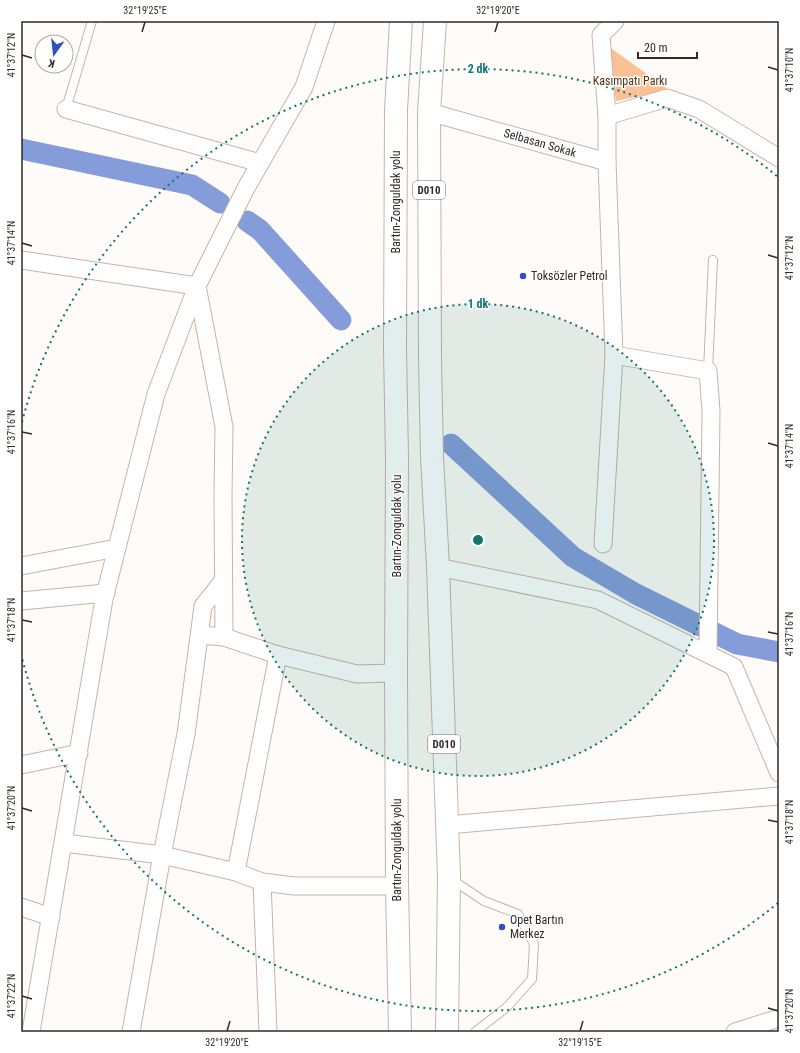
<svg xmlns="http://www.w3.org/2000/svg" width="800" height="1053" viewBox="0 0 800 1053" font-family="'Roboto Condensed',sans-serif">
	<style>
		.green { fill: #fbc094 }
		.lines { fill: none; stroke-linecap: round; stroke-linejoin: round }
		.canal { stroke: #859cda; stroke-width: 21 }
		.lane-casing { stroke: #c8b4a5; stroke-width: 10 }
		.street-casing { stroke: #c8b4a5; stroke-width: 19 }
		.highway-casing { stroke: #c8b4a5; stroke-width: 24 }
		.lane { stroke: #fff; stroke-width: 8 }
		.street { stroke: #fff; stroke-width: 17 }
		.highway { stroke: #fff; stroke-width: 22 }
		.ticks { fill: none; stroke: #322a25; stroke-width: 1.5 }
		.ring { fill: none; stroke: #0f766e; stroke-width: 2; stroke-dasharray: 2 4 }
		.poi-dot { fill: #344ec0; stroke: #fff; stroke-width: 1.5 }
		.labels { text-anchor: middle; stroke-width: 3; stroke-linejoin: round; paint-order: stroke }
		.shield { fill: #fff; stroke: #706a66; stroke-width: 1 }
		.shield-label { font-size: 11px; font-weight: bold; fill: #322a25 }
		.park-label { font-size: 12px; fill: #58300c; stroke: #fff }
		.street-label { font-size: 12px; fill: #322a25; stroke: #fff }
		.poi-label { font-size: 12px; fill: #322a25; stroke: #fff; text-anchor: start }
		.centre { fill: #0f766e; stroke: #fff; stroke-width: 2 }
		.ring-label { font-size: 12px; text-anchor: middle; font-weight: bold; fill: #0f766e; stroke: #fff; stroke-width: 3; stroke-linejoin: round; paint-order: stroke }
		.neatline { fill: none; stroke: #322a25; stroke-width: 1.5 }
		.ticks-label { font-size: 10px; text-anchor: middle; fill: #322a25 }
	</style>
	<rect width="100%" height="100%" fill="#fffbf8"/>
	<path class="green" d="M 608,46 L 669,90 L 616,101 Z"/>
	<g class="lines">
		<g class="canal">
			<path d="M 21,149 L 192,185 L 220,203"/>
			<path d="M 247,221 L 260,230 L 341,320"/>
			<path d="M 451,444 L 573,557 L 636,594 L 737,644 L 779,652"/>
		</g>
		<g class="lane-casing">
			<g id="lane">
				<path d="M 66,109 L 92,21"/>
				<path d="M 708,371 L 713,260"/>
				<path d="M 451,879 L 484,901 L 518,914 L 534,944 L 532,979 L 507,1007 L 475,1032"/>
			</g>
		</g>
		<g class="street-casing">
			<g id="street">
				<path d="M 66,109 L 260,163"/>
				<path d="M 429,112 L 607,162 L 607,116 L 601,35 L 615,21"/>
				<path d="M 607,116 L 667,98 L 699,109 L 779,158"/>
				<path d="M 21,260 L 197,286 L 224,427 L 223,495 L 224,637"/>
				<path d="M 614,355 L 708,371 L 711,411 L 708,654"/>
				<path d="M 603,544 L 614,355 L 607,162"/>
				<path d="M 21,566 L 117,548"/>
				<path d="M 438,567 L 598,600 L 734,667 L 779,773"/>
				<path d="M 21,601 L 106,593"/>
				<path d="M 200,635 L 224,637 L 278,655 L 357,674 L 396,673"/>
				<path d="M 21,765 L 79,753"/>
				<path d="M 459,824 L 779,796"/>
				<path d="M 64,843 L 162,855 L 236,872 L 262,882 L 294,886 L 397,886"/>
				<path d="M 236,872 L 278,655"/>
				<path d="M 262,882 L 268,1032"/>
				<path d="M 21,907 L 51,917"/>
				<path d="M 31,1032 L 104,599 L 156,394 L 197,286 L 246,188 L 304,87 L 326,21"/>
				<path d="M 131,1032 L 162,855 L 186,734 L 203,606 L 223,581"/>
				<path d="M 735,1032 L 779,1018"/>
			</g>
		</g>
		<g class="highway-casing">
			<g id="highway">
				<path d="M 435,21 L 429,112 L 430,359 L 432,457 L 438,567 L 449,877 L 447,1032"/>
				<path d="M 400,1032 L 397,886 L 396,673 L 397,458 L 395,349 L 396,110 L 401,21"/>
			</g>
		</g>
		<use href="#lane" class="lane"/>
		<use href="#street" class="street"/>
		<use href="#highway" class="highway"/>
	</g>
	<path class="ticks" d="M 142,32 L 145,22M 495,32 L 498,22M 22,55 L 32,58M 768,67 L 778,70M 22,243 L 32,246M 768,255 L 778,258M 22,432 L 32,434M 768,443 L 778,446M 22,620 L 32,622M 768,632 L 778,634M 22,808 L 32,811M 768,820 L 778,822M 22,996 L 32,999M 768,1008 L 778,1011M 227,1031 L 230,1021M 580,1031 L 583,1021"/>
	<circle cx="478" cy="540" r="236" fill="#0f766e" fill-opacity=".12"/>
	<g class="ring">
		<circle cx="478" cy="540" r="236"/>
		<path d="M778 903A471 471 0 0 1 22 658M22 422A471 471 0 0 1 778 177"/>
	</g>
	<g class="poi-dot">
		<circle cx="523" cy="276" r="4"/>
		<circle cx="502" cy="927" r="4"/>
	</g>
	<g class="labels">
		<g class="shield">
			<rect x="413" y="181" width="32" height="18" rx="3"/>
			<rect x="428" y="735" width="32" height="18" rx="3"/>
		</g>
		<g class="shield-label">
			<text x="429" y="194">D010</text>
			<text x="444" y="748">D010</text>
		</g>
		<g class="park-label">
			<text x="630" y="85">Kasımpatı Parkı</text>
		</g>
		<g class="street-label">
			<text transform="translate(540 143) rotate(16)" y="4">Selbasan Sokak</text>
			<text transform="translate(396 202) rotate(-90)" y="4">Bartın-Zonguldak yolu</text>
			<text transform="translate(397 526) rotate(-90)" y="4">Bartın-Zonguldak yolu</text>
			<text transform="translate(397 850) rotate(-90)" y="4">Bartın-Zonguldak yolu</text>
		</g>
		<g class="poi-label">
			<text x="531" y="280">Toksözler Petrol</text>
			<text x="510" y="924">Opet Bartın<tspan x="510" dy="14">Merkez</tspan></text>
		</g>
	</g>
	<circle cx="478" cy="540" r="6" class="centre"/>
	<g class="ring-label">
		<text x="478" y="73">2 dk</text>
		<text x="478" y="308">1 dk</text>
	</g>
	<rect width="800" height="1053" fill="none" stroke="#ffffff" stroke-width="44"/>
	<g transform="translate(54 54) rotate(195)"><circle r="19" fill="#ffffff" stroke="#adaaa8"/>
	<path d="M0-3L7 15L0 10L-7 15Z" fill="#344ec0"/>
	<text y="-6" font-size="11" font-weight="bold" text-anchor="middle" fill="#322a25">K</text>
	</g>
	<path d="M638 52v6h59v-6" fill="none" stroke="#322a25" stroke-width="2"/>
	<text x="644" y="52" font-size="12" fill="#322a25" stroke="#ffffff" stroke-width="3" paint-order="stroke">20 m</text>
	<rect x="22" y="22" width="756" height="1009" class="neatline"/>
	<g class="ticks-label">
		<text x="145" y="14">32°19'25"E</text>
		<text x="498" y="14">32°19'20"E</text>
		<text transform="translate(11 55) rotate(-90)" y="4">41°37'12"N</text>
		<text transform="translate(789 70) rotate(-90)" y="4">41°37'10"N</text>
		<text transform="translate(11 243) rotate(-90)" y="4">41°37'14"N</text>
		<text transform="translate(789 258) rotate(-90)" y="4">41°37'12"N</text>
		<text transform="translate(11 432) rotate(-90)" y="4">41°37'16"N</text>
		<text transform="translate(789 446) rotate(-90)" y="4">41°37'14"N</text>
		<text transform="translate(11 620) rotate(-90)" y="4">41°37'18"N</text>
		<text transform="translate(789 634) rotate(-90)" y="4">41°37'16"N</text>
		<text transform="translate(11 808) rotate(-90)" y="4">41°37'20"N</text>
		<text transform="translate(789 822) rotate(-90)" y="4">41°37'18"N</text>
		<text transform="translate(11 996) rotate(-90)" y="4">41°37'22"N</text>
		<text transform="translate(789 1011) rotate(-90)" y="4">41°37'20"N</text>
		<text x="227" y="1046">32°19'20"E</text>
		<text x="580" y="1046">32°19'15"E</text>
	</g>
</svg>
